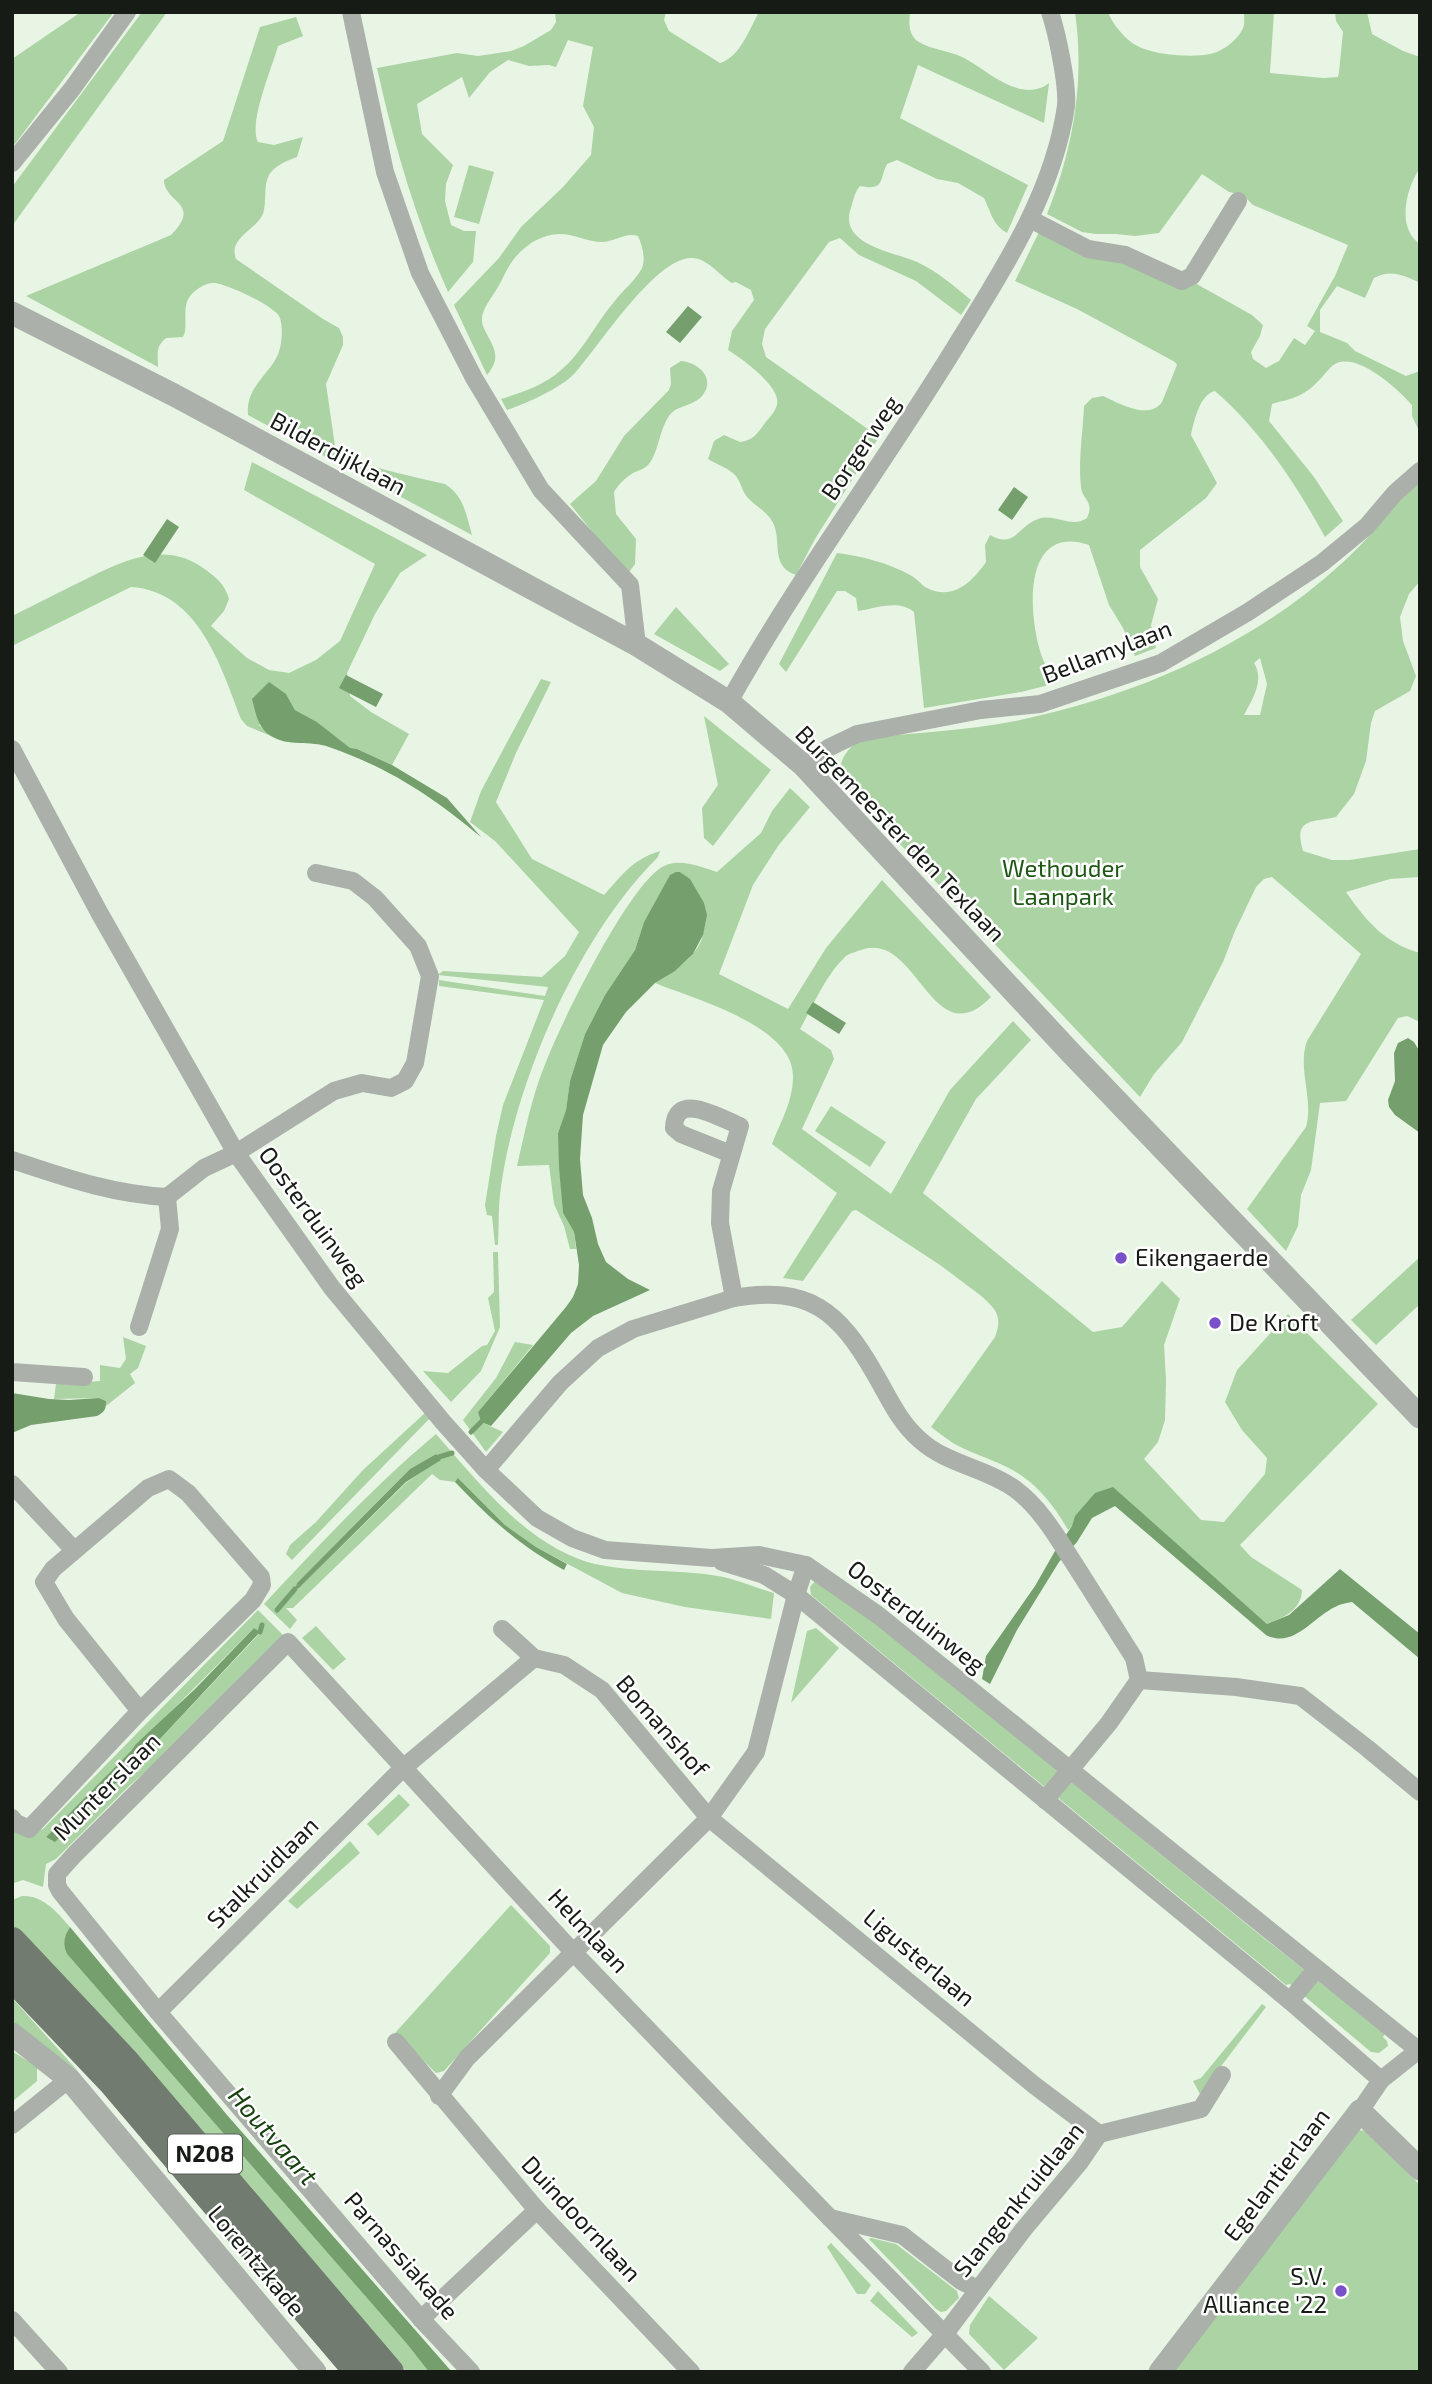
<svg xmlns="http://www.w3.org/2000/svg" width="1432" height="2384" viewBox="0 0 1432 2384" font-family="'Exo 2',sans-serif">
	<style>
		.green { fill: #abd3a3; fill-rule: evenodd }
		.water { fill: #759f6d }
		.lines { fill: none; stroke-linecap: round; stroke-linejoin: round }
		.stream { stroke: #759f6d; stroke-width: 5 }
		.minor { stroke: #abb1aa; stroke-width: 18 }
		.tertiary { stroke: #abb1aa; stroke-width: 23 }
		.primary { stroke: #717b6f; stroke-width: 28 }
		.poi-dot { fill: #7851ca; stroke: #fff; stroke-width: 2.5 }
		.labels { text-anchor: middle; stroke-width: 5; stroke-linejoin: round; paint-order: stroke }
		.shield { fill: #fff; stroke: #5d5f5c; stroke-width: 2 }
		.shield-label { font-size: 23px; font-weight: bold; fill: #171b16 }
		.street-label { font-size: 24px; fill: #171b16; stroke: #fff }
		.park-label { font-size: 24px; fill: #1f5814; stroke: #fff }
		.poi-label { font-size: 24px; fill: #171b16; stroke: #fff; text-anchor: start }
		.water-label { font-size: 26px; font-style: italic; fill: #184310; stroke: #fff }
	</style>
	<rect width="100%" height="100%" fill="#e8f5e5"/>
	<g class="green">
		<path d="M 81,12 L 114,12 L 12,148 L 12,59 Z"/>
		<path d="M 142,12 L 167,12 L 12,226 L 12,187 Z"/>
		<path d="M 555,12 L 666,12 L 664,20 L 669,31 L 720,63 C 740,57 749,30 759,12 L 910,12 C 909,23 908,35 919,42 C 932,50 952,51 966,59 C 989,72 1022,104 1049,83 L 1044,123 L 918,65 L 900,118 L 1028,185 L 1007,233 C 992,224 991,212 984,198 L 958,183 L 937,179 L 897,160 L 887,164 C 879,180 885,191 860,186 C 854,193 853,202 850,211 C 841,245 894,252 917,262 C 937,271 954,286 971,300 L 961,315 L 916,281 L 859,255 L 840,238 L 829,242 L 765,329 L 762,344 L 766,357 L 879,437 L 815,539 L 796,575 C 767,565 785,537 770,518 C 765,511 756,506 750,500 C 742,493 742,484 736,476 C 730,469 716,464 708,459 L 714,441 L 724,435 L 740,442 C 753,440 757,434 765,423 C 769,418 775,412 777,405 C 782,387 741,358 728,350 L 732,331 L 754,300 L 751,290 L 736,282 L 732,283 C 719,275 707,258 692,258 C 655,257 598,348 574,374 C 559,389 527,403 507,410 L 501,399 C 521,393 544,385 560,371 C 583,352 595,324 614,302 C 622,291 636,280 642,268 C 646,258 642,245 638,236 C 625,232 615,242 602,242 C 588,242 574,234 560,234 C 538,234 518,250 508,268 C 504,274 502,281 498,287 C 492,298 478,312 483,326 C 491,345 504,355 487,375 L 454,305 L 499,258 L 521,227 L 563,187 L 591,155 L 594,127 L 583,106 L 593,47 L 568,40 L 556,67 L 549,65 L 529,66 L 508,60 L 490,72 L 469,98 L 462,77 L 417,104 L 422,134 L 453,165 L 446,184 L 445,201 L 451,225 L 464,231 L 476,231 L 473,262 L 448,292 C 416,220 394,145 377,68 L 457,53 L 478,56 L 511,51 L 524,46 L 551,30 L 556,22 Z"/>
		<path d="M 1075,12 L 1108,12 C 1112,23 1122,35 1131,42 C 1147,55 1190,58 1210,54 C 1222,52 1238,40 1243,28 C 1245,24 1244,17 1244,12 L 1274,12 L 1270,73 L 1323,78 L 1338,77 L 1339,72 L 1343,32 L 1336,21 L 1335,12 L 1367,12 L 1372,34 L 1403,51 L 1420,57 L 1420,168 C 1406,188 1396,228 1420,244 L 1420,283 C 1403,275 1391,269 1374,278 L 1365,298 L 1337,286 L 1320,310 L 1320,332 L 1347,343 L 1355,351 L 1406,376 L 1420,371 L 1420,433 L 1412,416 L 1412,405 C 1398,389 1351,345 1330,368 C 1321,378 1312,390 1298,396 C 1290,400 1280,401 1272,404 L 1269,421 L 1314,477 L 1343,521 L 1325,537 C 1296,484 1261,431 1215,391 C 1200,394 1194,421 1191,435 L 1217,483 L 1206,498 L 1140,550 L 1140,567 L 1158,599 L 1151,625 L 1156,648 L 1135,656 L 1123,628 L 1109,605 L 1089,545 C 1022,523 1028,614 1041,654 C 1044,664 1051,674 1057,683 L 1021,692 L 924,708 L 914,612 C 899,599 876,608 858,611 L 856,598 L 845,591 L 837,591 L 786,672 L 779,664 L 837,553 C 861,556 889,563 910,575 C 917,578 921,585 927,588 C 953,601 972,582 986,562 L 985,545 L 990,535 C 1015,549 1018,526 1038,519 C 1055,513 1072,529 1087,518 C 1095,501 1082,500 1081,487 C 1078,462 1083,431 1084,406 L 1092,398 L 1103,396 C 1119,403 1148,421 1162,402 L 1177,365 L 1175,362 L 1077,309 L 1015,281 L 1042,226 L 1195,283 L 1252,315 L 1263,325 L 1260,336 L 1251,352 L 1253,359 L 1266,368 L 1279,361 L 1294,338 L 1305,345 L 1315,331 L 1307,326 L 1335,276 L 1348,245 L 1253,205 L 1243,195 L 1229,192 L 1202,174 L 1159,233 L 1135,236 L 1116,234 L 1096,234 L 1082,232 L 1047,214 C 1073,149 1085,82 1075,12 Z"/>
		<path d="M 296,17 L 303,36 L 278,46 C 272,68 248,123 258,142 L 274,145 L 303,137 L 297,157 C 287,161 275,165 269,175 C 263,186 267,202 263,214 C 256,230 228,238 236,259 L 323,319 L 339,328 L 343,337 L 343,345 L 326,384 L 335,446 C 348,465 421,478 445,484 C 464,496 466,514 472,535 L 248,415 C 245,384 275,372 280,348 C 282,341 283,323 279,316 C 272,305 226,283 213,283 C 205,283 195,290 190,296 C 181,309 189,326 183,337 L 166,338 C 155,348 158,353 158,367 L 26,296 L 171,235 C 203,203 164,203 164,180 L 223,141 L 260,27 Z"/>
		<path d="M 469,165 L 494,172 L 479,224 L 454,217 Z"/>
		<path d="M 681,361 C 696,362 715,376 704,393 C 696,407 677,404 669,416 C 659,430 658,456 647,466 C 644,469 637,471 633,473 C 625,478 619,484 614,492 L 616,514 L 636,539 L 635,564 L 627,575 L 570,504 L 596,481 L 624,436 L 669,390 L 671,384 L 670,368 Z"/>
		<path d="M 252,462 L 427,555 L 400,573 L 375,614 L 347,673 L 350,696 L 371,712 L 409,734 L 392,765 L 357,749 L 350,749 L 317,722 L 295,710 L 286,694 L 259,725 L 271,736 L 247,726 L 241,719 C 221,666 198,591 131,587 L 12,646 L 12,616 C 35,605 57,593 80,582 C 120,562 165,538 206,570 C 217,578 225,585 229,599 L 224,611 L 211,626 L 247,658 L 269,670 L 289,673 L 316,660 L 340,641 L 375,564 L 244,490 Z"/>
		<path d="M 1420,478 L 1420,581 L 1409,594 L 1400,617 L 1403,641 L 1416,676 L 1410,691 L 1375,711 L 1371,723 L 1366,761 L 1354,794 L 1336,817 C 1312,823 1293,817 1303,851 L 1332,860 L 1350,860 L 1420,849 L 1420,877 L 1390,879 L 1346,892 C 1366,921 1385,943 1420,953 L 1420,1022 L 1407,1016 L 1398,1018 L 1346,1101 L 1320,1103 L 1311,1170 L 1301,1195 L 1298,1226 L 1286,1251 L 1247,1209 L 1306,1127 C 1314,1099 1297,1069 1307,1041 L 1361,954 L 1272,877 L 1264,879 L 1256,887 L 1235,931 L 1223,962 L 1182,1042 L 1154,1074 L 1140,1097 L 845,786 C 834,766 844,751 861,739 C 914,732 967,731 1020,720 C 1136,696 1253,645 1341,564 C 1370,538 1394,506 1420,478 ZM 1260,658 L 1267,684 L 1260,715 L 1244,715 C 1252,700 1265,680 1254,663 Z"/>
		<path d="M 676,607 L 729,664 L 720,671 L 654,634 Z"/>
		<path d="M 541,679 L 551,682 L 516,753 L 496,802 L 532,859 L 604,895 C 623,874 632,860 660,851 L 658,857 C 580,934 516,1078 501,1187 C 498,1206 499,1226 498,1245 L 495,1245 L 492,1216 L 487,1215 L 485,1205 L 496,1136 L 503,1105 L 544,1000 L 439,986 L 439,980 L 545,996 L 548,987 L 438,975 L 443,971 L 542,977 L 565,956 L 579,932 L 495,841 L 470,822 L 481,791 Z"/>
		<path d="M 704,716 L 771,770 L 713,846 L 704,838 L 702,808 L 718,785 Z"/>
		<path d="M 790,788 L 810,807 L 778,846 L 753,885 L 719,974 L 788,1009 L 826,948 L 882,880 L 991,997 C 932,1058 917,929 861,950 C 856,952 850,953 846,956 C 826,974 813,1006 800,1029 L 831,1050 L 834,1059 L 802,1129 L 891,1194 L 950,1090 L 1013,1021 L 1031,1040 L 976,1099 L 923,1193 L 1093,1332 L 1122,1327 L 1162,1281 L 1180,1299 L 1164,1345 L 1166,1380 L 1165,1420 L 1158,1442 L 1144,1459 L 1201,1520 L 1224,1522 L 1265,1474 L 1267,1458 L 1242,1430 L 1225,1402 L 1237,1370 L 1288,1314 L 1378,1404 L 1240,1545 L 1251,1557 L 1302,1590 C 1301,1611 1284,1617 1267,1624 L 1113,1488 L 1068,1530 C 1057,1510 1041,1489 1022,1476 C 1001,1461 975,1456 953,1443 C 945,1438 938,1432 931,1427 L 995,1337 C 1003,1316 996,1309 980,1295 L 940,1265 L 856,1210 L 852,1211 L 803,1281 L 783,1278 L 837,1193 L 772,1144 C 780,1123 793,1101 793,1078 C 795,1026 694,999 655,983 C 672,973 703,953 703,931 C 703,924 701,916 700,909 C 698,892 695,883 680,872 L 670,876 L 644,922 L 635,950 L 605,995 L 585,1034 L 570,1081 L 566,1110 L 558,1133 L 563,1213 L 574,1232 L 576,1249 L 570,1249 L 564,1226 L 554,1204 L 549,1165 L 517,1166 C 525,1131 532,1095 546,1062 C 561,1023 630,882 664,866 C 680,858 701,867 717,872 L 761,833 L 772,811 Z"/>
		<path d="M 831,1106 L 886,1142 L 870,1167 L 815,1131 Z"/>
		<path d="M 493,1252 L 498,1252 L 500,1327 L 481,1371 L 451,1402 L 423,1371 L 448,1373 L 482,1346 L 487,1345 L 495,1331 L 488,1298 L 494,1292 Z"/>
		<path d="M 1420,1257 L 1420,1304 L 1376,1345 L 1351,1320 Z"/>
		<path d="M 123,1337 L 146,1346 L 138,1368 L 130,1374 L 135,1383 L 106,1406 L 106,1401 L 99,1398 L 54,1399 L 56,1384 L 100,1381 L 100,1365 L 120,1368 L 126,1359 Z"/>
		<path d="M 515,1342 L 533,1345 L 478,1412 L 481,1422 L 503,1432 L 486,1452 L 463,1420 L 496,1378 Z"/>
		<path d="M 426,1412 L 431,1417 L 292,1560 L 286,1554 L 290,1545 L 316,1522 L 363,1470 Z"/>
		<path d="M 436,1434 C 479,1483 529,1548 595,1564 C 636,1573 677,1569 718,1576 C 736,1579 756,1588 774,1593 L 771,1619 L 685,1607 L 622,1593 L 536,1547 L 505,1525 L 459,1479 L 455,1482 L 440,1480 L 432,1474 L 293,1608 L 286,1608 L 297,1620 L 290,1629 L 264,1604 C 319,1545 374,1486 436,1434 ZM 436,1454 L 440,1460 L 407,1482 L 299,1588 L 295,1589 L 297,1583 L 410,1469 Z"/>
		<path d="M 815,1581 L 826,1582 L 1250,1927 L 1385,2034 L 1383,2037 L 1387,2041 L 1388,2046 L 1379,2053 L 1371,2052 L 1290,1984 L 1286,1985 L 811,1595 L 810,1587 Z"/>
		<path d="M 258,1610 L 285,1637 L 233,1693 L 128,1787 L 56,1859 L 46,1864 L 43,1887 L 23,1880 L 14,1883 L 12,1830 L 34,1832 L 43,1829 ZM 254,1628 L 260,1633 L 145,1755 L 55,1841 L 46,1837 Z"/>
		<path d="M 316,1626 L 346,1659 L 333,1670 L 302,1638 Z"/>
		<path d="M 816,1628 L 839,1648 L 791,1703 L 807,1631 Z"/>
		<path d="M 399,1794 L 410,1805 L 378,1836 L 367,1824 Z"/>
		<path d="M 350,1841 L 360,1853 L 297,1909 L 288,1901 Z"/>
		<path d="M 22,1896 C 43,1895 57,1912 70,1927 C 64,1936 62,1944 67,1954 L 407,2344 L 429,2372 L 407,2372 L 12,1925 L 12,1900 Z"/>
		<path d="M 511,1905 L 550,1946 L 550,1953 L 444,2071 L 436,2073 L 395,2033 Z"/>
		<path d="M 12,1998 L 78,2071 L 12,2023 Z"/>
		<path d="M 1262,2004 L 1266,2007 L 1200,2094 L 1193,2081 L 1201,2078 Z"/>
		<path d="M 12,2051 L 37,2067 L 37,2081 L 12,2102 Z"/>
		<path d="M 1358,2130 L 1366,2131 L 1420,2185 L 1420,2372 L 1173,2372 Z"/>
		<path d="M 871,2238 L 896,2244 L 957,2291 L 959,2298 L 946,2311 L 941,2312 L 936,2309 L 869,2239 Z"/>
		<path d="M 831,2243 L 871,2285 L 865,2294 L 857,2294 L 827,2247 Z"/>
		<path d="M 878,2291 L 918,2333 L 912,2337 L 870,2301 Z"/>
		<path d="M 989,2296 L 1038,2338 L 1004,2370 L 969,2334 L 970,2325 Z"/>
	</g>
	<g class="water">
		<path d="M 688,306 L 702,317 L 680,343 L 666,332 Z"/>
		<path d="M 1014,487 L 1028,497 L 1012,520 L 998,510 Z"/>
		<path d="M 167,519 L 179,527 L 155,563 L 143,555 Z"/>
		<path d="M 346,675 L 383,694 L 376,707 L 339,688 Z"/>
		<path d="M 269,682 L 286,694 L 295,710 L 317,722 L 350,748 L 357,749 L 392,765 L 447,798 L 481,837 C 430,795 391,769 329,747 C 310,740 288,747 271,736 C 257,727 256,713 252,699 Z"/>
		<path d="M 676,872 L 680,872 L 690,879 L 704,903 L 707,915 L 703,935 L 693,954 L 675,971 L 655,983 L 626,1012 L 603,1045 L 583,1115 L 580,1159 L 583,1195 L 592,1218 L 598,1244 L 606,1262 L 628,1279 L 650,1290 L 593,1316 L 571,1333 L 491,1426 L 481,1422 L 478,1412 L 566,1307 L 573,1297 L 578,1284 L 579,1265 L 574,1232 L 563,1213 L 559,1167 L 558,1133 L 566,1110 L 570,1081 L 585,1034 L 605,995 L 635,950 L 644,922 L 670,875 Z"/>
		<path d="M 813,1002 L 846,1023 L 839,1034 L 806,1013 Z"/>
		<path d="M 1408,1038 L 1414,1042 L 1420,1052 L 1420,1133 L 1395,1115 L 1389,1107 L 1388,1100 L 1395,1081 L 1394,1053 L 1398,1043 Z"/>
		<path d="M 12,1393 L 49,1399 L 69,1400 L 99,1398 L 106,1401 C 106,1409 105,1412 97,1416 L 31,1425 L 12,1433 Z"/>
		<path d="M 436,1454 L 441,1460 L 406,1482 L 299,1588 L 295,1589 L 297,1583 L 410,1469 Z"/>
		<path d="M 458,1478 L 505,1525 L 536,1547 L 567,1564 L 564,1570 C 521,1547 488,1517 455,1482 Z"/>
		<path d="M 1113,1487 L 1267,1624 L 1289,1615 L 1340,1569 L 1420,1634 L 1420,1659 L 1352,1602 C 1347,1603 1340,1604 1335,1607 C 1312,1618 1293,1649 1266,1635 L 1115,1506 L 1092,1518 L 1077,1542 L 1059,1562 L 1017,1630 L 990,1684 L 982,1679 L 986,1656 L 1035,1586 L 1055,1551 L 1072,1526 L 1075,1516 L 1095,1493 Z"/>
		<path d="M 254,1628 L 260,1632 L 145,1755 L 55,1842 L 46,1837 L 131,1751 L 136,1744 L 195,1689 Z"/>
		<path d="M 70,1927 L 227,2115 L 452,2372 L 429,2372 L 407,2344 L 67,1954 C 62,1944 64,1936 70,1927 Z"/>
	</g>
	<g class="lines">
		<g class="stream">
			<path d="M 471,1432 L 481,1422"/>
			<path d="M 439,1457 L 452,1453"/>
			<path d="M 277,1610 L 295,1589"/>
			<path d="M 260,1632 L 262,1625"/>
		</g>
		<g class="minor">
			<path d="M 351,12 L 385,172 L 420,273 L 474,378 L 541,490 L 630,585 L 637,645"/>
			<path d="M 12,163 L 72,89 L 127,12"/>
			<path d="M 1030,219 L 1088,249 L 1125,255 L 1182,281 L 1192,276 L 1238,201"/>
			<path d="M 729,702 C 799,576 887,460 962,336 C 1006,265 1054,190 1066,106 C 1068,85 1057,33 1050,12"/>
			<path d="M 12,749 L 100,914 L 236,1153 L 332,1288 L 443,1422 L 486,1470 L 537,1518 L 572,1538 L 605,1550 L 712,1558 L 759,1555 L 806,1565 L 878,1615 L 1418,2050"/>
			<path d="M 803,765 L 830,747 L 857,734 L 981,710 L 1040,704 L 1161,663 L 1248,612 L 1322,563 L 1367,526 L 1395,493 L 1420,471"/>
			<path d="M 12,1160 C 64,1177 111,1194 167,1197 L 204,1168 L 236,1153 L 334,1091 L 362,1083 L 391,1088 L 405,1081 L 415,1063 L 430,976 L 418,946 L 375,898 L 353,881 L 316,873"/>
			<path d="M 734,1298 C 809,1285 839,1311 875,1374 C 889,1398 899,1422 920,1440 C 946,1464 986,1468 1015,1489 C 1042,1509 1058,1539 1077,1568 C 1096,1598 1115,1628 1134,1658 L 1139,1680 L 1109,1723 L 1045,1800"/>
			<path d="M 139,1327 L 170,1229 L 167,1197"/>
			<path d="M 12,1372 L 84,1377"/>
			<path d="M 486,1470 L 560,1383 L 598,1348 L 633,1329 L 734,1298 L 720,1223 L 721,1191 L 740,1126 C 720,1118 675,1090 674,1128 L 681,1134 L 731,1154"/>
			<path d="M 12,1484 L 74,1550"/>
			<path d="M 722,1562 L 764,1575 L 796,1595 L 1290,2001 L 1381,2080"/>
			<path d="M 502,1629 L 534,1658 L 564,1665 L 602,1690 L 709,1818 L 1034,2085 L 1099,2134"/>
			<path d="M 1139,1680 L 1236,1687 L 1300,1696 L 1367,1748 L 1420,1792"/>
			<path d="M 12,1818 L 16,1823 L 29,1829 L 140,1711 L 253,1600 L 262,1585 L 261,1577 L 188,1493 L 169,1479 L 148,1488 L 53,1569 L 44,1582 L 66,1619 L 140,1711"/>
			<path d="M 1290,2001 L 1316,1969"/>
			<path d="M 158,2012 L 403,1768 L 534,1658"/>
			<path d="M 396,2042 L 537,2210 L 691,2372"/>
			<path d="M 439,2096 L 467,2058 L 709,1818 L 756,1752 L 796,1595 L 806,1565"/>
			<path d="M 1360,2111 L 1381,2080 L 1420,2049"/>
			<path d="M 12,2125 L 69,2079"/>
			<path d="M 830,2218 L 902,2235 L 961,2281 L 978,2289"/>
			<path d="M 421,2319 L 537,2210"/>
			<path d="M 12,2320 L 59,2372"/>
			<path d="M 471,2372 L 421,2319 L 158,2012 L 60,1891 L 57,1885 L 57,1874 L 74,1855 L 288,1642 L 574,1953 L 830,2218 L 982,2372"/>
			<path d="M 912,2372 L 944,2335 L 1023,2230 L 1080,2162 L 1099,2134 L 1201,2109 L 1222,2075"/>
		</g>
		<g class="tertiary">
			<path d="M 12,313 L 174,395 L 637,645 L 729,702 L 803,765 L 1071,1053 L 1420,1417"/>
			<path d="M 12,2034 L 69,2079 L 315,2372"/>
			<path d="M 1160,2372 L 1360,2111 L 1420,2169"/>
		</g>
		<g class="primary">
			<path d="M 12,1941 L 125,2061 L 390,2372"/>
			<path d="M 12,1977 L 111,2081 L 358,2372"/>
		</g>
	</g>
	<g class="poi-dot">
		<circle cx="1121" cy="1258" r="7"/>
		<circle cx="1215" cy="1323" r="7"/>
		<circle cx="1341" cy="2291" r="7"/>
	</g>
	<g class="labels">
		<rect class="shield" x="168" y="2134.5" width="74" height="39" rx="5"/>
		<g class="shield-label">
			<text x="205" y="2162">N208</text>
		</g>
		<g class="street-label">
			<text transform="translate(861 448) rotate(-56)" y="8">Borgerweg</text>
			<text transform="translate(338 454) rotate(28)" y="8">Bilderdijklaan</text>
			<text transform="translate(1107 652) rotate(-21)" y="8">Bellamylaan</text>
			<text transform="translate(900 834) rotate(46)" y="8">Burgemeester den Texlaan</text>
			<text transform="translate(313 1217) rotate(54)" y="8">Oosterduinweg</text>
			<text transform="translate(916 1617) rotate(38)" y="8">Oosterduinweg</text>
			<text transform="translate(662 1726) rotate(49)" y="8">Bomanshof</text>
			<text transform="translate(107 1787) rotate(-45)" y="8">Munterslaan</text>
			<text transform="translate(263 1873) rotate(-45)" y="8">Stalkruidlaan</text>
			<text transform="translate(588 1931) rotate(47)" y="8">Helmlaan</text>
			<text transform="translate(919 1958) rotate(40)" y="8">Ligusterlaan</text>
			<text transform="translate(1277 2175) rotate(-53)" y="8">Egelantierlaan</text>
			<text transform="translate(1019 2200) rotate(-51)" y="8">Slangenkruidlaan</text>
			<text transform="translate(581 2219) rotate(47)" y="8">Duindoornlaan</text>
			<text transform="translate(401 2256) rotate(49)" y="8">Parnassiakade</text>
			<text transform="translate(256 2261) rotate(50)" y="8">Lorentzkade</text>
		</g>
		<g class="park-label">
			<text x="1063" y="877">Wethouder<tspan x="1063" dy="28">Laanpark</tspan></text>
		</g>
		<g class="poi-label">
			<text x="1135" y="1266">Eikengaerde</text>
			<text x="1229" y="1331">De Kroft</text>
			<text x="1327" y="2285" text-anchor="end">S.V.<tspan x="1327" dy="28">Alliance '22</tspan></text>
		</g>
		<g class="water-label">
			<text transform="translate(273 2136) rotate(49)" y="9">Houtvaart</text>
		</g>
	</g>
	<rect width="1432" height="2384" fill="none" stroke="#171b16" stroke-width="28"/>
</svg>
